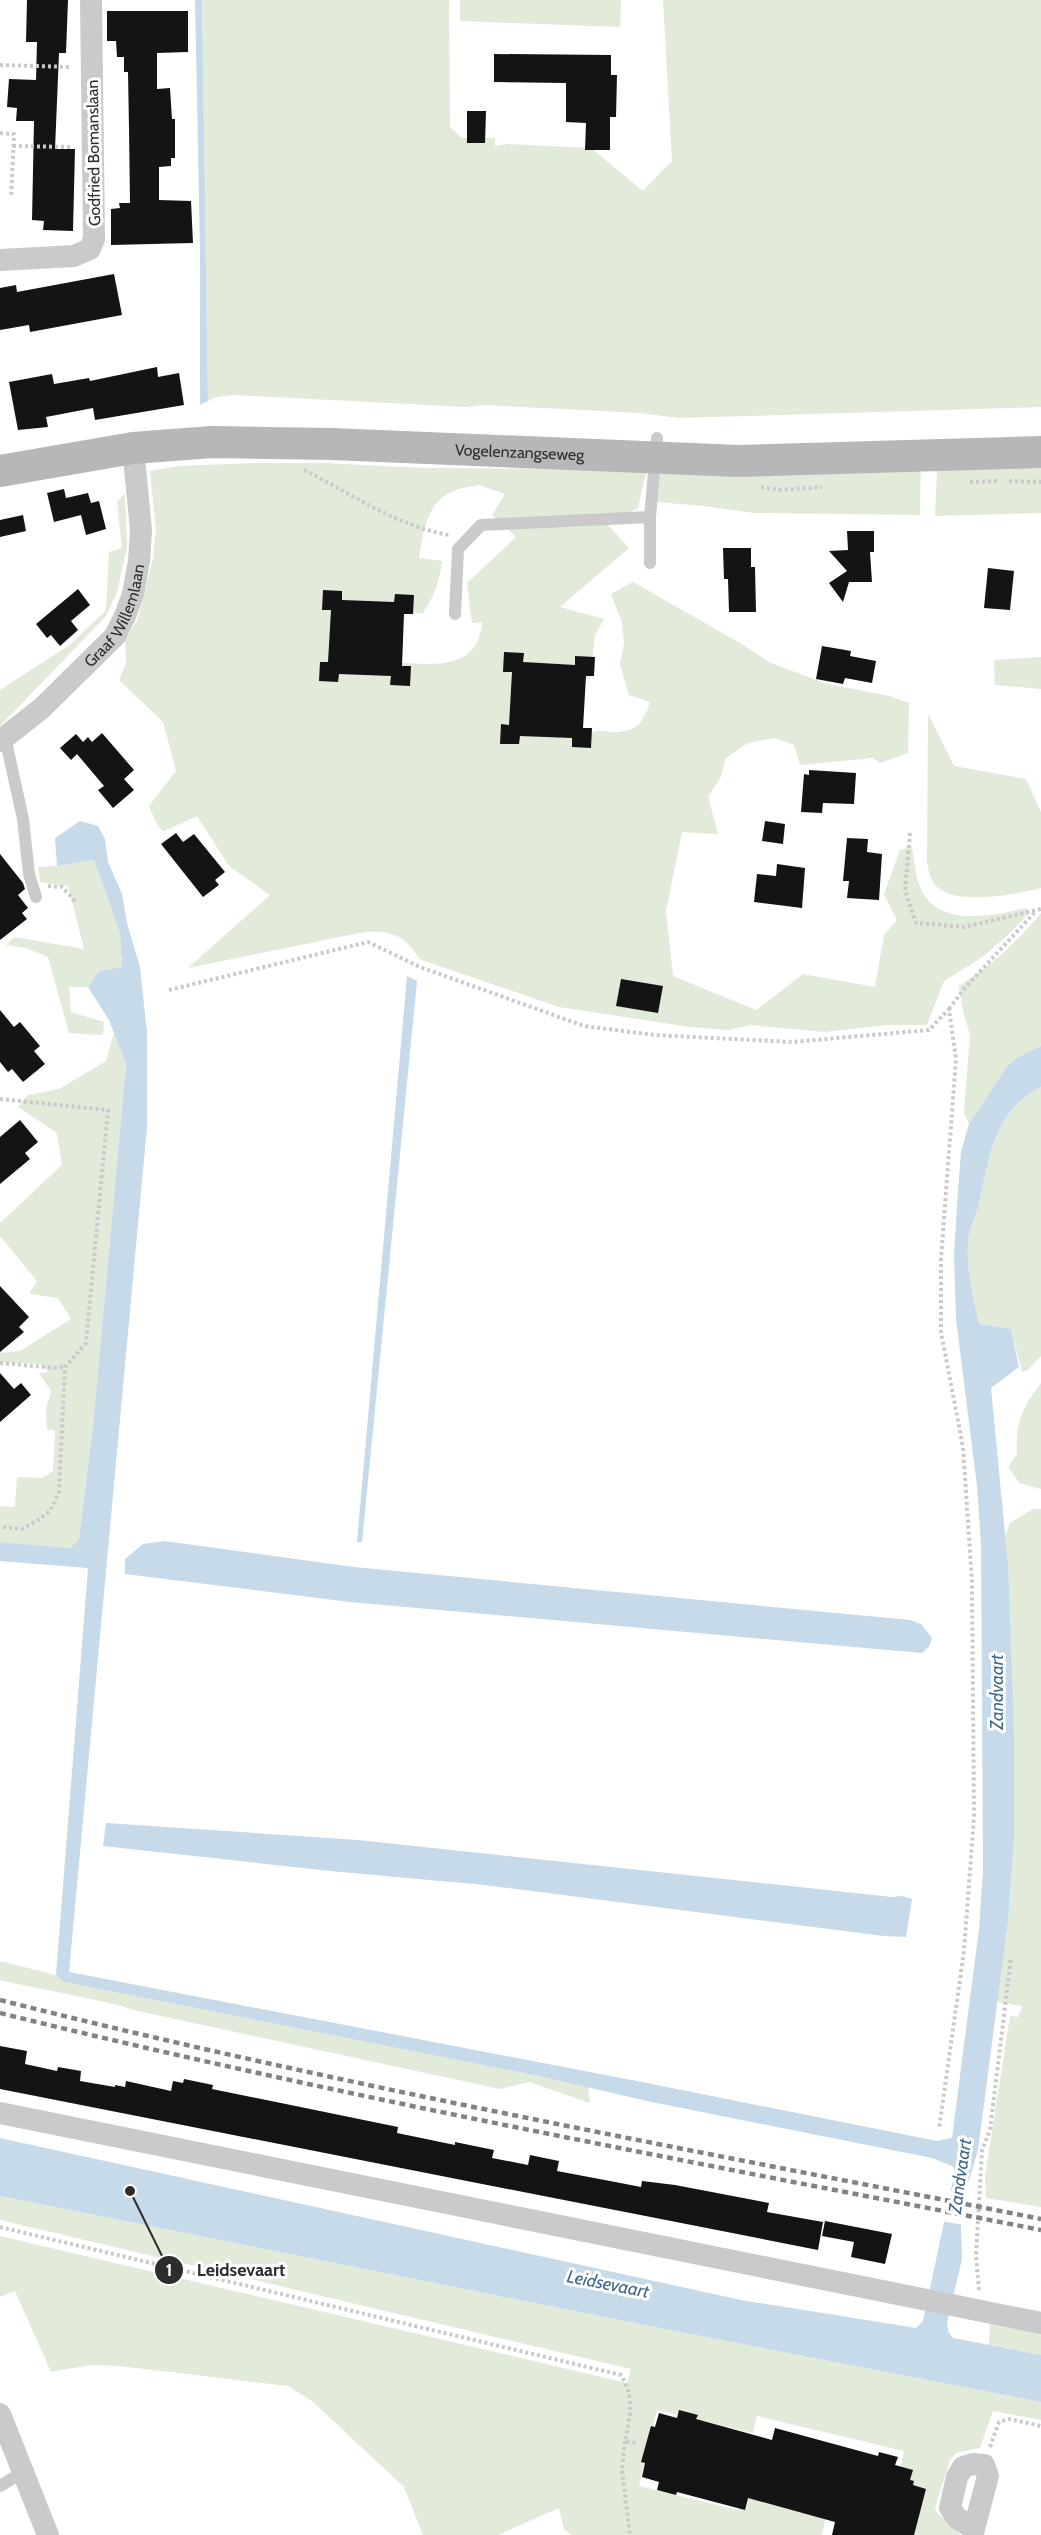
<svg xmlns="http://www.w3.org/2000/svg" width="1041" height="2535" viewBox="0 0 1041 2535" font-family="Cabin,sans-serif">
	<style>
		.green { fill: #e2eada; fill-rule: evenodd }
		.water { fill: #c6daea }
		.pier { fill: #fff }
		.building { fill: #141414 }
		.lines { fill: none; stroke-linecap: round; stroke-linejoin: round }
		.path { stroke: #cacaca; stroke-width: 4; stroke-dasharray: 3 3; stroke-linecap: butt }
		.lane { stroke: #cacaca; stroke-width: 12 }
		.street { stroke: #cacaca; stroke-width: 22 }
		.secondary { stroke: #b7b7b7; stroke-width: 32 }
		.rail { stroke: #828282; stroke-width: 4.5; stroke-dasharray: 6 4.5; stroke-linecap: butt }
		.labels { text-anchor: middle; stroke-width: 6; stroke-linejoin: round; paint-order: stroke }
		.street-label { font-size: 16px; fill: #2d2d2d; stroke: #fff }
		.water-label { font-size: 18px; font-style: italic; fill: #3d688c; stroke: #fff }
		.leader { fill: none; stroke: #2d2d2d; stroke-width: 2 }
		.callout-dot { fill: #2d2d2d; stroke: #fff; stroke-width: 2 }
		.mark-label { font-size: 18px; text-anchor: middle; font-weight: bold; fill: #fff }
		.callout-label { font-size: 18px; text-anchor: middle; font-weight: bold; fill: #2d2d2d; stroke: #fff; stroke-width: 6; stroke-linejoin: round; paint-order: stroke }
	</style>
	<rect width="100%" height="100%" fill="#fff"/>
	<g class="green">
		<path d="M 202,0 L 449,0 L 450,127 L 462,138 L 495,138 L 495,146 L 508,144 L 591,148 L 643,191 L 672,161 L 663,0 L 1041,0 L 1041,407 L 678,418 L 640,413 L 484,405 L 465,407 L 233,395 L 216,397 L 208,401 Z"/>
		<path d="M 460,0 L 621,0 L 620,27 L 460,21 Z"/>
		<path d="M 1041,447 L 1041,513 L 935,516 L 938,449 Z"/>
		<path d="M 921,450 L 920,515 L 754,513 L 704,506 L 656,502 L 663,454 Z"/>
		<path d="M 256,463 L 323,463 L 425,468 L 631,469 L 646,473 L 638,508 L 607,524 L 629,548 L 560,607 L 604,619 L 595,635 L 590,679 L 578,680 L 575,734 C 584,734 590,732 598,731 C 602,730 608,732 613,732 C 637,732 643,723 650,702 L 629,695 L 620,665 L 624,643 L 622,623 L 611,594 L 633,582 L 740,643 L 771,663 L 827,684 L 890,696 L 909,703 L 908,753 L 880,763 L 873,758 L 800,765 L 794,745 L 775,738 L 748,743 L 726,758 L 720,779 L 708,796 L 718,834 L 682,832 L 666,911 L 673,976 L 756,1010 L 803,974 L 875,987 L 884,935 L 897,920 L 884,894 L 900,850 L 912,847 C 914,859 915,873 919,884 C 935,930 993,915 1027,908 L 1028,914 L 1008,935 L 984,956 L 944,981 L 927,1025 L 886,1025 L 824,1032 L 750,1025 L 729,1030 L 690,1027 L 559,1007 L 419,959 C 405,933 387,929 359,933 L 188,968 L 270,895 L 229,866 L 197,816 L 163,832 L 156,822 L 149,806 L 176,771 L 163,722 L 119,680 L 126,663 L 125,639 L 137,621 L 153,559 L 156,530 L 150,471 L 179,466 ZM 479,485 L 505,494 L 492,515 L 516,537 L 467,583 L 472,623 L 482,622 C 479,673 429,664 392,662 L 396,614 L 423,613 C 434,596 440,582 442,561 L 419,558 C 423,533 426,504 451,492 C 459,488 470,487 479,485 Z"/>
		<path d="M 125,494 L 127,547 L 117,592 L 106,616 L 0,726 L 0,690 L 71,644 L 106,610 L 109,552 L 122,548 L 117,501 Z"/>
		<path d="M 1041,657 L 1041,689 L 995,685 L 994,660 Z"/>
		<path d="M 928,714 L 954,766 L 1026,779 L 1041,812 L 1041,888 C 1017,894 945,909 932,880 C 929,875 928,867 927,862 Z"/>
		<path d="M 94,860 L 120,933 L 122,967 L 99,971 L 88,987 L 69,987 L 71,1012 L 104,1022 L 103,1035 L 69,1033 L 48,957 L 26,948 L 6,945 L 14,937 L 84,949 L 68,886 L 40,882 L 38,867 L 57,866 Z"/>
		<path d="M 1041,913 L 1041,1046 L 1018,1057 L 1008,1065 L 969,1124 L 964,1113 L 970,1035 L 963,1012 L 959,986 C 993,964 1015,944 1041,913 Z"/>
		<path d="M 114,1033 L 126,1064 L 93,1426 L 79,1539 L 70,1548 L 0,1542 L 0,1506 L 15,1507 L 17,1477 L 42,1478 L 53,1471 L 55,1430 L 47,1430 L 46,1409 L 51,1391 L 39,1373 L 49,1372 L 40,1364 L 0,1362 L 0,1353 L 20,1351 L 71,1319 L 58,1298 L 29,1294 L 37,1281 L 0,1236 L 0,1223 L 62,1165 L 57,1133 L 18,1107 L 28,1095 L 59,1089 L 106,1061 Z"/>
		<path d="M 1041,1087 L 1041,1356 L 1028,1370 L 1022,1372 L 1011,1329 L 979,1324 C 973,1299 966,1270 968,1243 C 969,1230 976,1216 979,1203 C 990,1157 994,1110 1041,1087 Z"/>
		<path d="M 1041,1383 L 1041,1489 L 1019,1483 L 1008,1467 L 1017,1454 C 1015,1423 1023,1407 1041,1383 Z"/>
		<path d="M 1033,1509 L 1041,1509 L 1041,2207 L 986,2198 L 985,2176 L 1010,2016 L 1018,2017 L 1023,2006 L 997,2002 L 1008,1921 L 1014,1841 L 1014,1733 L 1005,1536 L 1010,1523 Z"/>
		<path d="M 0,1961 L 56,1975 L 64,1982 L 588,2086 L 590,2103 L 529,2082 L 500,2089 L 138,2011 C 93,1997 46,1991 0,1980 Z"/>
		<path d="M 0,2196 L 644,2325 L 1041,2402 L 1041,2420 L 993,2411 L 980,2448 L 956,2453 L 950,2460 L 935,2508 L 937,2513 L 961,2535 L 901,2535 L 898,2479 L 904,2451 L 757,2416 L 753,2433 L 657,2410 L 639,2486 L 738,2510 L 742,2495 L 826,2515 L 822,2535 L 572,2535 L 564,2529 L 559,2508 L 498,2535 L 423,2535 L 404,2487 L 312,2401 L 288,2386 L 119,2366 L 90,2365 L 51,2372 L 15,2291 L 0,2297 L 0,2236 L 627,2383 L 631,2369 L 0,2220 Z"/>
		<path d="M 990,2324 L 1041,2333 L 1041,2355 L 989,2345 Z"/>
	</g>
	<g class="water">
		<path d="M 195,0 L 202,0 L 208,401 L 200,405 L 200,251 Z"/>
		<path d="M 80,821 L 98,826 L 105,839 L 108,862 L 122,894 L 127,923 L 140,967 L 147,1033 L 147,1127 L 69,1972 L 642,2082 L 937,2141 L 952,2138 L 979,1929 L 983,1870 L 981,1544 L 977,1486 L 956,1319 L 954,1255 L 958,1191 L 961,1152 L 969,1124 L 1008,1065 L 1018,1057 L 1041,1046 L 1041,1087 C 994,1110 990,1156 979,1203 C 976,1216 969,1229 968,1243 C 966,1269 973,1298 979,1324 L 1011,1329 L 1019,1367 L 991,1388 L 1008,1565 L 1014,1733 L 1014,1841 L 1008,1921 L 978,2150 L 966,2190 L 961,2224 L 962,2259 L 947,2323 L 949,2333 L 953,2338 L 1041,2355 L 1041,2402 L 644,2325 L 0,2196 L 0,2138 L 741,2300 L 916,2328 L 923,2321 L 955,2171 L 952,2166 L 932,2158 L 647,2101 L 548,2078 L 64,1982 L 56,1975 L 88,1568 L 0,1561 L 0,1542 L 70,1548 L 79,1539 L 93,1426 L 126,1064 L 109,1020 L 88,987 L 99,971 L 122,967 L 120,933 L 94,860 L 57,866 L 55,838 Z"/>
		<path d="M 407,976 L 417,981 L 362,1542 L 357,1542 Z"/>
		<path d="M 164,1541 L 354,1567 L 910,1620 L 921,1624 L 932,1638 L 929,1647 L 922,1653 L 350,1602 L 125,1574 L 125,1559 L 143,1544 Z"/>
		<path d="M 106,1823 L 358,1840 L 892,1897 L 902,1896 L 912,1899 L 906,1937 L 884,1936 L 485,1885 L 330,1871 L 103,1846 Z"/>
	</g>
	<path class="pier" d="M 947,2190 L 968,2194 L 964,2225 L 941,2221 Z"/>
	<g class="building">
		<path d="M 27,0 L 68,0 L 66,53 L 59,53 L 55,149 L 75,149 L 73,231 L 43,230 L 44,221 L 32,220 L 34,121 L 16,121 L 17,108 L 7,107 L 9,79 L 36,80 L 37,42 L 26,42 Z"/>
		<path d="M 107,11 L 188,11 L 188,52 L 157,53 L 157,89 L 170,88 L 172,119 L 175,119 L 175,158 L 171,158 L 171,166 L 159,167 L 159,200 L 191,201 L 193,243 L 111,245 L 111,209 L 120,208 L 119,203 L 130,203 L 129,128 L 128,72 L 124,72 L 124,57 L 117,57 L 116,41 L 107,41 Z"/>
		<path d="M 494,54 L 611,55 L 611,75 L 617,75 L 616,117 L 610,117 L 610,150 L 585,150 L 586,123 L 566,122 L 566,83 L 494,82 Z"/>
		<path d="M 467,111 L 486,111 L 485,143 L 467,143 Z"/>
		<path d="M 114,274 L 122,315 L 30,332 L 29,325 L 0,330 L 0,288 L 16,285 L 17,292 Z"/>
		<path d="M 157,367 L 158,377 L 179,373 L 184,405 L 95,420 L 93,408 L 46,417 L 48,427 L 18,430 L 9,382 L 52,374 L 54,384 L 89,378 L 90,381 Z"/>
		<path d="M 64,489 L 66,498 L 88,493 L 91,503 L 99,501 L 106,529 L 86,535 L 81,515 L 54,522 L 47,493 Z"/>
		<path d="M 23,515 L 26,531 L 0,537 L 0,520 Z"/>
		<path d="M 847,531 L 874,531 L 874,552 L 870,552 L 872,582 L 849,582 L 843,602 L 829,583 L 847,571 L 829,551 L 848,550 Z"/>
		<path d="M 723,548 L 751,548 L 751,567 L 755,567 L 756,612 L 729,612 L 728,579 L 724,579 Z"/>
		<path d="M 988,568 L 1014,571 L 1010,610 L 984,608 Z"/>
		<path d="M 78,589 L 90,605 L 71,621 L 78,630 L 60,646 L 51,635 L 47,638 L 36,624 Z"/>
		<path d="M 323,590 L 342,591 L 342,600 L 394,602 L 395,594 L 414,595 L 413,614 L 404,614 L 402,666 L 411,666 L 410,686 L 390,685 L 391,676 L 339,674 L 338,682 L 319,681 L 320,662 L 328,662 L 331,610 L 322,610 Z"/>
		<path d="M 822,646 L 851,651 L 850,656 L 876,661 L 872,683 L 845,678 L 843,684 L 816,679 Z"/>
		<path d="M 504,652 L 524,653 L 523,662 L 575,665 L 575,656 L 595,657 L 594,676 L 586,676 L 583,728 L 592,728 L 591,748 L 572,747 L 572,738 L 520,736 L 519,744 L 500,744 L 501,724 L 509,725 L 512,672 L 503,672 Z"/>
		<path d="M 102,733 L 134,770 L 124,779 L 134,790 L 113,808 L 98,790 L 104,786 L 77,754 L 71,760 L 60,748 L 76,734 L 83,742 L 88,737 L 92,742 Z"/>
		<path d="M 809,770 L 856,773 L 854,804 L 823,803 L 822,813 L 801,812 L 804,774 L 809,775 Z"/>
		<path d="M 765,821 L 785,824 L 783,844 L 762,841 Z"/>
		<path d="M 176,833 L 183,842 L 194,834 L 225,872 L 215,880 L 219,885 L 203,897 L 161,844 Z"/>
		<path d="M 847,838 L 868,839 L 867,852 L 882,854 L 879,900 L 847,898 L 849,881 L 843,881 Z"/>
		<path d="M 0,854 L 23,883 L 25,889 L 18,895 L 28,908 L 22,913 L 27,919 L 0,940 Z"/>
		<path d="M 777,864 L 805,868 L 802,908 L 754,902 L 757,874 L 776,876 Z"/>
		<path d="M 621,979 L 663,986 L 658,1013 L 616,1006 Z"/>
		<path d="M 0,1010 L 14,1027 L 20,1022 L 40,1046 L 34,1051 L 45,1064 L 23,1082 L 12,1069 L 8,1072 L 0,1062 Z"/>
		<path d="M 20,1120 L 38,1142 L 25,1153 L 30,1159 L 0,1184 L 0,1137 Z"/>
		<path d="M 0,1286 L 29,1317 L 19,1327 L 24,1332 L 0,1352 Z"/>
		<path d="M 0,1373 L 14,1389 L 21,1383 L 31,1395 L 0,1422 Z"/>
		<path d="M 0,2046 L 27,2051 L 25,2064 L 57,2071 L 58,2067 L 81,2071 L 80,2081 L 115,2087 L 115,2085 L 125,2087 L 126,2081 L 171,2091 L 173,2081 L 183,2083 L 184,2079 L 213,2085 L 212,2089 L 398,2127 L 397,2133 L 455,2145 L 455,2142 L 494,2150 L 492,2158 L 528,2165 L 530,2155 L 559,2161 L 557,2171 L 610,2181 L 641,2187 L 642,2181 L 675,2185 L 769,2203 L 767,2212 L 823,2222 L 818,2250 L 0,2089 Z"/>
		<path d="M 825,2221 L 892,2234 L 885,2264 L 851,2257 L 854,2242 L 822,2236 Z"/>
		<path d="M 679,2410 L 698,2415 L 696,2419 L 772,2440 L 775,2428 L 878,2456 L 879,2452 L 898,2457 L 895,2465 L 913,2470 L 910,2480 L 914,2481 L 913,2485 L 926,2489 L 914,2535 L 832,2535 L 835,2522 L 748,2498 L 745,2510 L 677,2492 L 676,2495 L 657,2490 L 659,2482 L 642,2477 L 645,2463 L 641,2462 L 651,2426 L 655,2427 L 659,2413 L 677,2418 Z"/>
	</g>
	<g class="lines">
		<g class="path">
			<path d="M 0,65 L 71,67"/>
			<path d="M 0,133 L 14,134 L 11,198"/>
			<path d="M 13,146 L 72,147"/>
			<path d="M 304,470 C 352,494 396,526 449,535"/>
			<path d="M 1009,481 L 1041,482"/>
			<path d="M 970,482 L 998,481"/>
			<path d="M 761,487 L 779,490 L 822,487"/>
			<path d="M 910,833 L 905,890 L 916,923 L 964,927 L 1041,909"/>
			<path d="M 48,886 L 62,887 L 75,901"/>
			<path d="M 169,990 L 368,942 L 420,967 L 584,1026 L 654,1035 L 792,1042 L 929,1030 L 949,1009 L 956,1059 L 941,1259 L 941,1332 L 963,1447 L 972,1582 L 974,1816 L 964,1951 L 939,2129"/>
			<path d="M 949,1009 L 964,989 L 1036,911"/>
			<path d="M 0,1099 L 108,1110 L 86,1343 L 65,1367 L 59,1492 L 50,1511 L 40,1519 L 22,1529 L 0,1527"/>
			<path d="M 0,1363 L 56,1368 L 65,1367"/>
			<path d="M 0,2227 L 621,2375 C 635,2398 630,2415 625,2441 L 636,2443"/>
			<path d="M 979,2290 L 976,2256 L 982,2150 L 990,2130 L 1011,1958"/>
			<path d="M 625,2441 L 622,2470 L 630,2535"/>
			<path d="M 990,2447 L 999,2422 L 1009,2419 L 1041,2426"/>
		</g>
		<g class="lane">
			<path d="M 650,517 L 657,438"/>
			<path d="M 455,614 L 458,549 L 481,525 L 650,517 L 650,563"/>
			<path d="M 5,737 L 23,819 L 29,874 L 36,897"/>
			<path d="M 0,2486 L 23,2472"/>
		</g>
		<g class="street">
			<path d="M 0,260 L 74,256 L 90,249 L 94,239 L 91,0"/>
			<path id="s1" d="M 0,741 L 42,708 L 115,636 L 125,616 L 133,594 L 139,561 L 141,530 L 133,448"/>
			<path d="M 0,2113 L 1041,2323"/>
			<path d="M 0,2414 L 48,2535"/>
			<path d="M 973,2535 L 974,2529 L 988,2476 L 984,2465 L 973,2464 L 963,2467 L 957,2477 L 950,2508 L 957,2518 L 974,2529"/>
		</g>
		<path class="secondary" id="s2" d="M 0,471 L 133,448 L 212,442 L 332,444 L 738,461 L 1041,452"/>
		<g class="rail">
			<path d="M 0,2000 C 344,2087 693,2150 1041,2219"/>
			<path d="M 0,2013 C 344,2098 693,2162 1041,2230"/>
		</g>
	</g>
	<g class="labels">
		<g class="street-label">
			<text transform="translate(93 153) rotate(-91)" y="6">Godfried Bomanslaan</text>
			<text dy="6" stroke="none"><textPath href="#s2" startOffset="522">Vogelenzangseweg</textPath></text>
			<text dy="6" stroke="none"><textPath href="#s1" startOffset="174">Graaf Willemlaan</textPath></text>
		</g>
		<g class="water-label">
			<text transform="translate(997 1692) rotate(-90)" y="6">Zandvaart</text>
			<text transform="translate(960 2176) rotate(-82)" y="6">Zandvaart</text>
			<text transform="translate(608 2284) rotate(11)" y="6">Leidsevaart</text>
		</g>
	</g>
	<path class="leader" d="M130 2191L169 2270"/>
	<g class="callout-dot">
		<circle cx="130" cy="2191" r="6"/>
		<circle cx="169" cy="2270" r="15"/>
	</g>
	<g class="mark-label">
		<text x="169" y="2276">1</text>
	</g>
	<g class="callout-label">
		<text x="241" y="2276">Leidsevaart</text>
	</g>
</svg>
